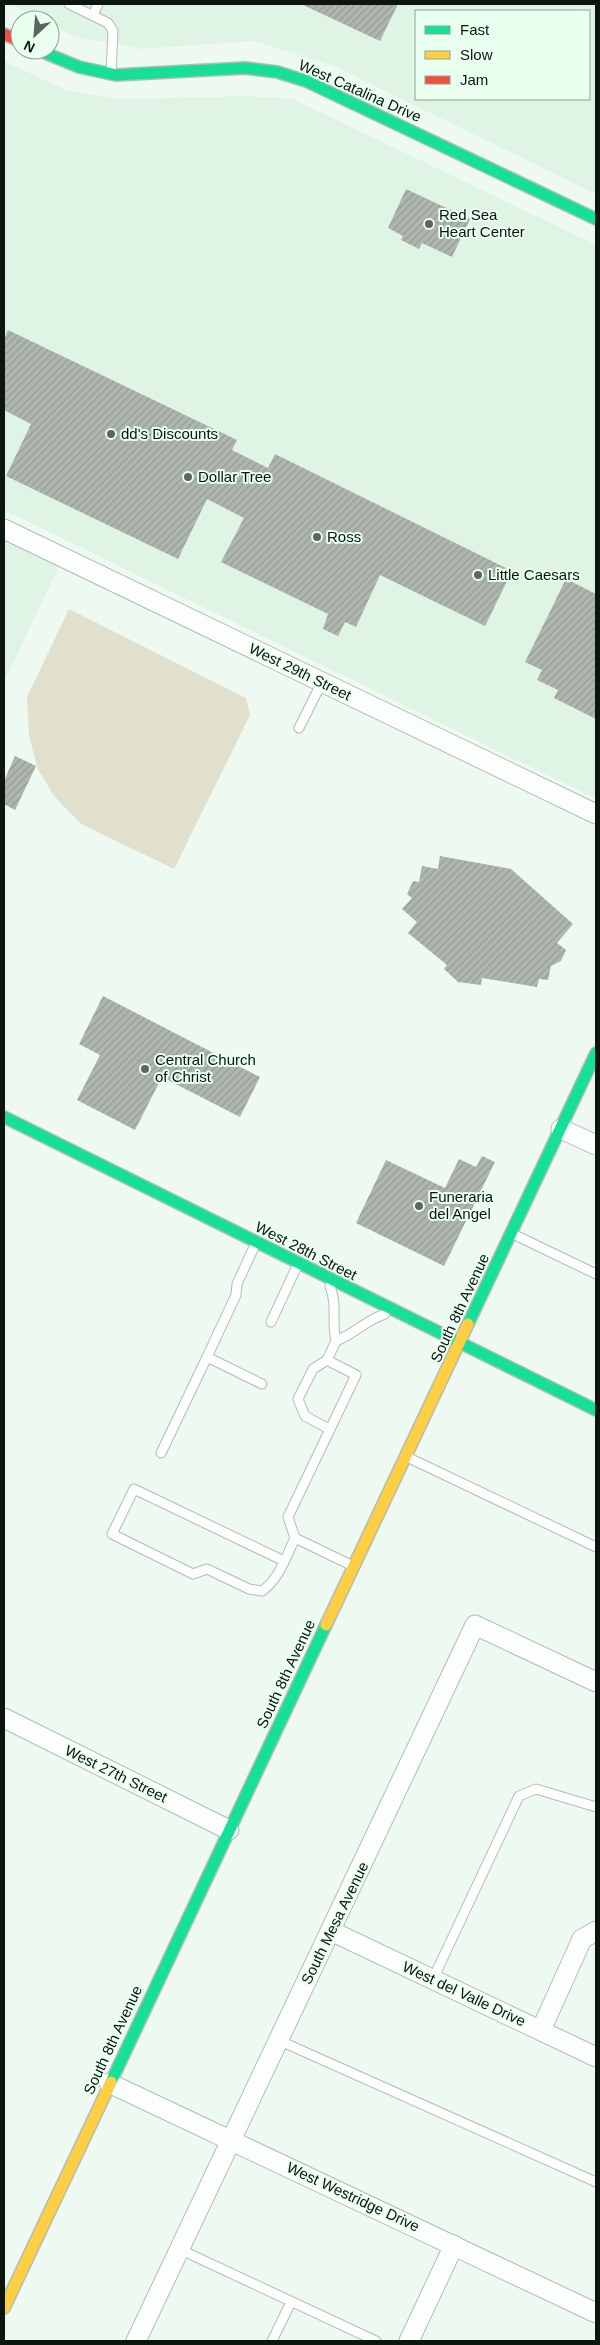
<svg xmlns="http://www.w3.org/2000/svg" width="600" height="2345" viewBox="0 0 600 2345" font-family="Arial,sans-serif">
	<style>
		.built { fill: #e0f4e5; fill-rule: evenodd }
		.garden { fill: #e0e0cd }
		.building { fill: url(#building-hatch) }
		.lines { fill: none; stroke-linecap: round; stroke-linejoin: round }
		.lane-casing { stroke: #b3bcb5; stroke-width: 11 }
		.street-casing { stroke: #b3bcb5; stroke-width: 21 }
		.fast-casing { stroke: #b3bcb5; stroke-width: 14 }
		.slow-casing { stroke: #b3bcb5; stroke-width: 14 }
		.jam-casing { stroke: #b3bcb5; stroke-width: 14 }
		.lane { stroke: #fcfefd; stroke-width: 9 }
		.street { stroke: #fcfefd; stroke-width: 19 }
		.fast { stroke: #16e098; stroke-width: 11 }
		.slow { stroke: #ffcf43; stroke-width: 11 }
		.jam { stroke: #f24e42; stroke-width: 11 }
		.poi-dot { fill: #5c655e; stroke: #e9ffef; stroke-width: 2 }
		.labels { text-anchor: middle; stroke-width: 4; stroke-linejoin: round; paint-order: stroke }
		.street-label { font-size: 15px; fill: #0d150f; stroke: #e9ffef }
		.poi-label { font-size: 15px; fill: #0d150f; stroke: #e9ffef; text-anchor: start }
	</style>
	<defs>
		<pattern id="building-hatch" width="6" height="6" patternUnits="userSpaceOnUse" patternTransform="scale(1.25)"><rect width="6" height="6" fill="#afb6ad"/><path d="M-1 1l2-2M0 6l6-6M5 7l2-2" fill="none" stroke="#959c94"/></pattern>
	</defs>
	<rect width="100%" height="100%" fill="#eefaf1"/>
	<g class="built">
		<path d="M 9,4 L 596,4 L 596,194 L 336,67 L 255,41 L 141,49 L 73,36 L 50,24 L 50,20 L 41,20 ZM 416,11 L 589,11 L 589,99 L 416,99 Z"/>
		<path d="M 4,61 L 66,90 L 114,99 L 252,96 L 293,99 L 596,245 L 596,799 L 4,510 Z"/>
		<path d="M 4,529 L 63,558 L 4,682 Z"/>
	</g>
	<path class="garden" d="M 69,609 L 246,698 L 250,715 L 174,869 L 81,824 L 54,796 L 37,767 L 29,735 L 27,697 Z"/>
	<g class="building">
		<path d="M 301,4 L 398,4 L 380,41 Z"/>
		<path d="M 406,189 L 470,219 L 452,257 L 422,243 L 419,249 L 401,240 L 403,236 L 388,228 Z"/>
		<path d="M 8,330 L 237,440 L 232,450 L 268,468 L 275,454 L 512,571 L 485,626 L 380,575 L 356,627 L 345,622 L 338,636 L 323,629 L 328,614 L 221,562 L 244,518 L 207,499 L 178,559 L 6,476 L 31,424 L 4,410 L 4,339 Z"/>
		<path d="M 566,579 L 596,594 L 596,719 L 554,698 L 558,690 L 537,680 L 542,670 L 525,662 Z"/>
		<path d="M 15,756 L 36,766 L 15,810 L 4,804 L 4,781 Z"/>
		<path d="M 440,856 L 511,869 L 573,924 L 557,943 L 566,950 L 561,961 L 551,966 L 548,980 L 539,979 L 537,987 L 482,978 L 481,985 L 458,982 L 444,969 L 447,965 L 408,933 L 417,922 L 402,909 L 412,898 L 407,894 L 413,881 L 419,882 L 422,866 L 438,869 Z"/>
		<path d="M 103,996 L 260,1077 L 240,1117 L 162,1077 L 135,1130 L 77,1100 L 100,1055 L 79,1044 Z"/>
		<path d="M 482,1156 L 495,1162 L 444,1266 L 356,1223 L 386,1160 L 445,1188 L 459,1159 L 476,1167 Z"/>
	</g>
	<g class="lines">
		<g class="lane-casing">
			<g id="lane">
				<path d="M 69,4 L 108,23 L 113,31 L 111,73"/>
				<path d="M 93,15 L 98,4"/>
				<path d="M 299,728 L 322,682"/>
				<path d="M 513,1234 L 596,1274"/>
				<path d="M 330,1286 C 338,1308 331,1321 336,1341 C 354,1334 366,1320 385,1314"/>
				<path d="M 271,1322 L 297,1266"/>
				<path d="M 207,1357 L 236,1295 L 237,1284 L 255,1245"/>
				<path d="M 327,1360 L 336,1341"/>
				<path d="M 161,1453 L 207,1357 L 262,1384"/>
				<path d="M 407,1457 L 596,1547"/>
				<path d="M 295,1538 L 288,1517 L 356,1375 L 327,1360 L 313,1369 L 298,1399 L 305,1416 L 329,1429"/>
				<path d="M 284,1561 L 134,1489 L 112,1534 L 193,1574 L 207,1569 L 249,1589 L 262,1591 C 279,1579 286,1557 295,1538 L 351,1565"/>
				<path d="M 433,1979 L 519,1796 L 536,1789 L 596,1807"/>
				<path d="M 278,2040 L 596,2182"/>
				<path d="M 179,2249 L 376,2341"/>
				<path d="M 272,2341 L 291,2302"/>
			</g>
		</g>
		<g class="street-casing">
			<g id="street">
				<path d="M 4,529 L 596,814"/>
				<path d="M 561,1129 L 596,1145"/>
				<path d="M 4,1718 L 229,1830"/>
				<path d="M 331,1931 L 596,2057"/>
				<path d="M 541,2030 L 582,1939 L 596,1931"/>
				<path d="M 109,2083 L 596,2313"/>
				<path d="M 136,2341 L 475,1625 L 596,1682"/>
				<path d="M 409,2341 L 454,2245"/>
			</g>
		</g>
		<g class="fast-casing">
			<g id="fast">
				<path d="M 38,50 L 79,67 L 116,75 L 245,68 L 277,72 L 306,81 L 596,219"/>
				<path d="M 4,1117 L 596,1410"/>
				<path d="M 468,1324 L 596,1053"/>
				<path d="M 111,2082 L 326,1625"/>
			</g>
		</g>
		<g class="slow-casing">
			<g id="slow">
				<path d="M 326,1625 L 468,1324"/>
				<path d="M 4,2308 L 111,2082"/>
			</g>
		</g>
		<g class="jam-casing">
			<path id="jam" d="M 4,34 L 20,41"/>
		</g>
		<use href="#lane" class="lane"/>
		<use href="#street" class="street"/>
		<use href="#fast" class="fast"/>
		<use href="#slow" class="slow"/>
		<use href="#jam" class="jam"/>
	</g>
	<g class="poi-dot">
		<circle cx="429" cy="224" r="5"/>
		<circle cx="111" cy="434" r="5"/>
		<circle cx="188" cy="477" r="5"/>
		<circle cx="317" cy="537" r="5"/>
		<circle cx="478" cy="575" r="5"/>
		<circle cx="145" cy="1069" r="5"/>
		<circle cx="419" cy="1206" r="5"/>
	</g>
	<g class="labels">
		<g class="street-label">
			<text transform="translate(360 91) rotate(24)" y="5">West Catalina Drive</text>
			<text transform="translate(300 672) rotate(26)" y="5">West 29th Street</text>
			<text transform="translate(306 1251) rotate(27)" y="5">West 28th Street</text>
			<text transform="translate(460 1308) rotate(-65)" y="5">South 8th Avenue</text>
			<text transform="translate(286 1674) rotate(-65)" y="5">South 8th Avenue</text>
			<text transform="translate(116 1774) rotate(26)" y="5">West 27th Street</text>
			<text transform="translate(335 1923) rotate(-64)" y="5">South Mesa Avenue</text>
			<text transform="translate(464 1994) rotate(25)" y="5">West del Valle Drive</text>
			<text transform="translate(113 2040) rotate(-65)" y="5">South 8th Avenue</text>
			<text transform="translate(353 2197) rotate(25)" y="5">West Westridge Drive</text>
		</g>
		<g class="poi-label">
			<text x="439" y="220">Red Sea<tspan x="439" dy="17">Heart Center</tspan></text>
			<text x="121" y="439">dd's Discounts</text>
			<text x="198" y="482">Dollar Tree</text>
			<text x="327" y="542">Ross</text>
			<text x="488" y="580">Little Caesars</text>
			<text x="155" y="1065">Central Church<tspan x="155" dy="17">of Christ</tspan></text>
			<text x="429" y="1202">Funeraria<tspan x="429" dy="17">del Angel</tspan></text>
		</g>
	</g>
	<rect width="600" height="2345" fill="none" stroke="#0d150f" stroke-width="10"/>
	<rect x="415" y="10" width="175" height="90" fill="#e9ffef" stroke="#91a195"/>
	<rect x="425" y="26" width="25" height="8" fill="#16e098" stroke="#91a195"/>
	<text x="460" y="35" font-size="15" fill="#0d150f">Fast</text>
	<rect x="425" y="51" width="25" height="8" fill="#ffcf43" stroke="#91a195"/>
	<text x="460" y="60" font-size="15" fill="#0d150f">Slow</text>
	<rect x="425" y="76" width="25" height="8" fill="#f24e42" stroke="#91a195"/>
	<text x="460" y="85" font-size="15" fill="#0d150f">Jam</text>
	<g transform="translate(35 35) rotate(206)"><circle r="24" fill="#e9ffef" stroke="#91a195"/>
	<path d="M0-4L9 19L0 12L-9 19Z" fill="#5c655e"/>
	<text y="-8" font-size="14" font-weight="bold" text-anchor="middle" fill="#0d150f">N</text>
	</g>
</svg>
